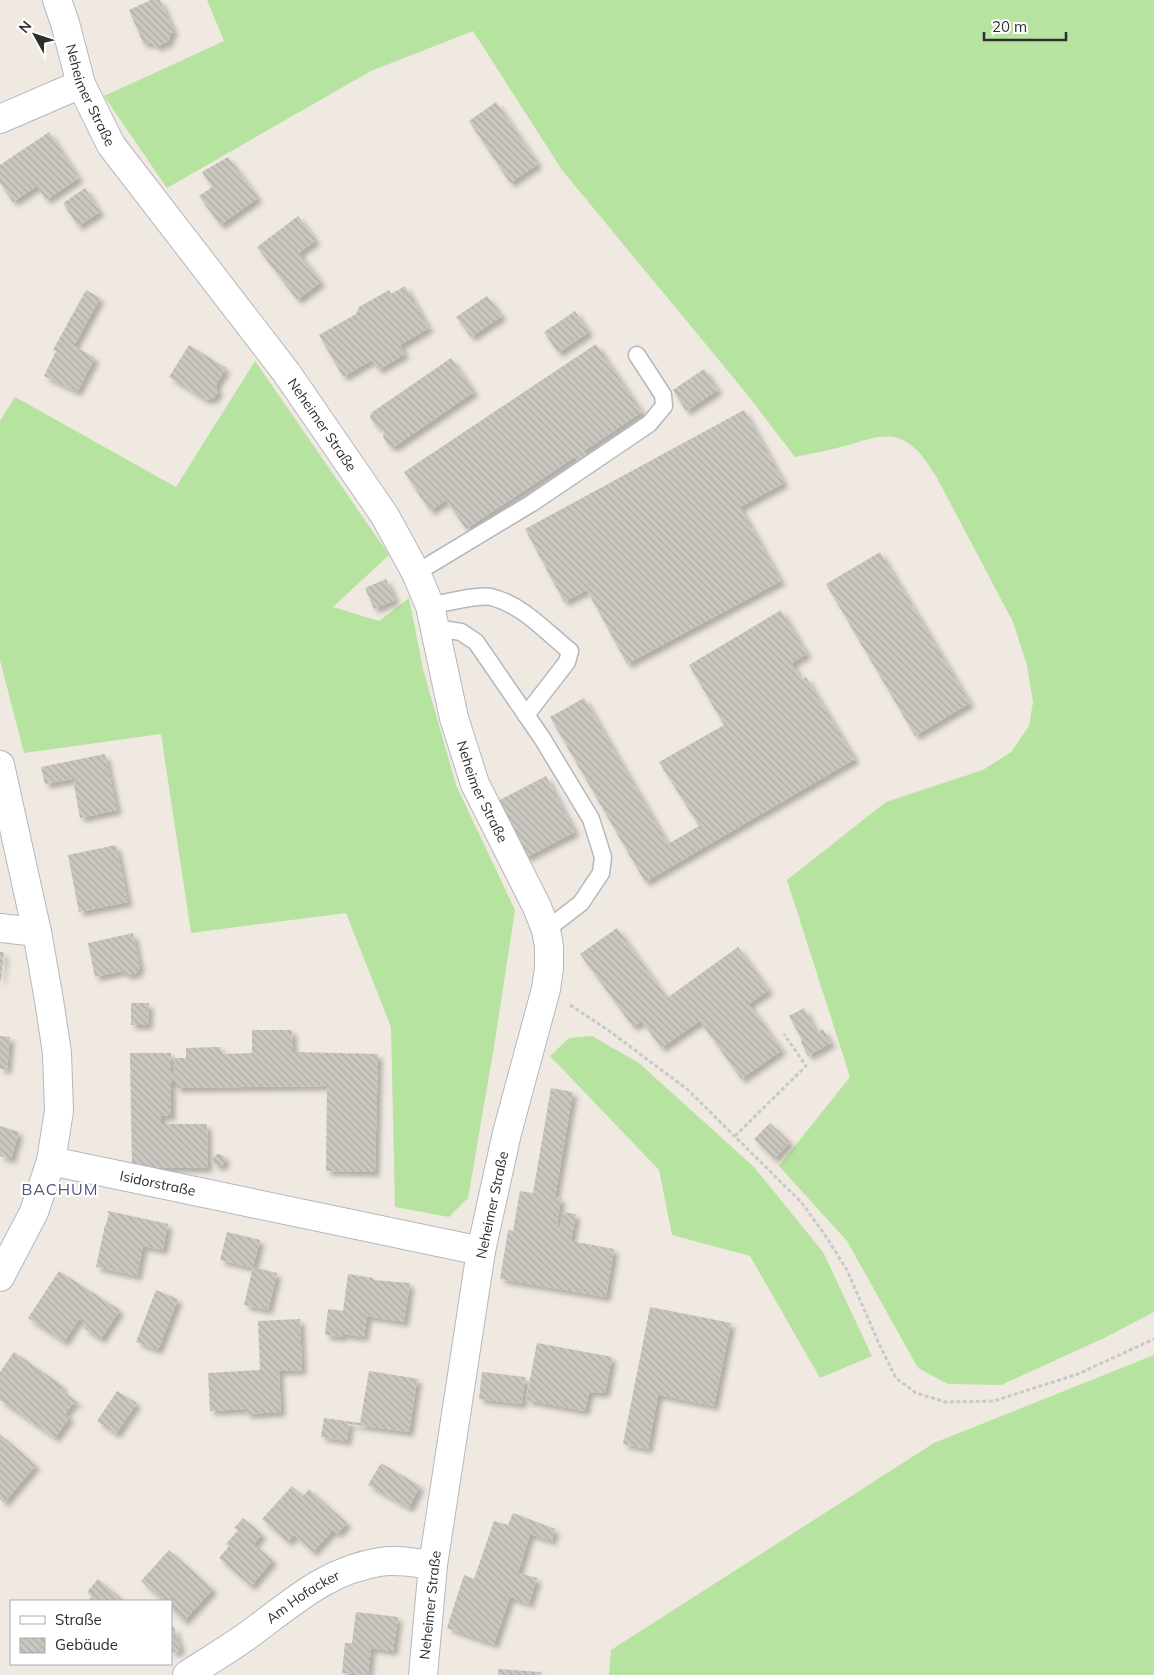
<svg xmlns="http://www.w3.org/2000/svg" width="1154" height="1675" viewBox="0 0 1154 1675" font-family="Mulish,sans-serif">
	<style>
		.grass { fill: #b6e39f }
		.building { fill: url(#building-back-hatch); filter: url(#shadow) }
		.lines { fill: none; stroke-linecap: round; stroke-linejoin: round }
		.service-casing { stroke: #b4b7c0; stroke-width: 19 }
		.minor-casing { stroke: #b4b7c0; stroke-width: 30 }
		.path { stroke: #c9c9c9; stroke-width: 3; stroke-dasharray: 4 2.5; stroke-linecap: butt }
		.service { stroke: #fff; stroke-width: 16 }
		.minor { stroke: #fff; stroke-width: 28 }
		.labels { text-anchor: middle; stroke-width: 4.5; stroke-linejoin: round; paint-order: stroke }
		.street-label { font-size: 14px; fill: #2e2e2e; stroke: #fff }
		.quarter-label { font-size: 16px; letter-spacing: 1px; fill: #4e567f; stroke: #fff }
	</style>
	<defs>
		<pattern id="building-back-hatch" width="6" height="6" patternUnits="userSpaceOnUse" patternTransform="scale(1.25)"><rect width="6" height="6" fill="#cac6c0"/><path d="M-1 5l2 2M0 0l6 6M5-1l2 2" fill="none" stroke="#aeaaa5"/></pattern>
		<filter id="shadow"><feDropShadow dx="4.5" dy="4.5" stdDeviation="2.5" flood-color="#0004"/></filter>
	</defs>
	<rect width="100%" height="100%" fill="#efe9e1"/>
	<g class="grass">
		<path d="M 207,0 L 1154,0 L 1154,1312 L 1106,1337 L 1001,1385 L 948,1384 L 918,1368 L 847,1241 L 779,1166 L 850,1077 L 787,880 L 886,802 L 983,770 L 1011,752 L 1029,726 L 1033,702 L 1027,665 L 1013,622 L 936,476 C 928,465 920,450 908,443 C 889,430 868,440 848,445 C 831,450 813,453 795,457 L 746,393 L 562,170 L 473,31 L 371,71 L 167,188 L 104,96 L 224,41 Z"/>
		<path d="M 255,361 L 389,555 L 333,607 L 379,621 L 409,598 L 423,669 L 456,785 L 515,910 L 495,1041 L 468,1198 L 449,1217 L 395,1207 L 391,1027 L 346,913 L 191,933 L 161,734 L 24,753 L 0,660 L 0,421 L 15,397 L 176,487 Z"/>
		<path d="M 592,1036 L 639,1063 L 754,1167 L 823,1252 L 872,1356 L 820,1378 L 750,1256 L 672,1235 L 659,1170 L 550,1056 L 569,1038 Z"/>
		<path d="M 1154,1355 L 1154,1675 L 609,1675 L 611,1650 L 934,1443 Z"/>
	</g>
	<g class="building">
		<path d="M 151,0 L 160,0 L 174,32 L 171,33 L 169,41 L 157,47 L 150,42 L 144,45 L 129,10 Z"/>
		<path d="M 496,102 L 538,164 L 510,183 L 469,121 Z"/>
		<path d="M 49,132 L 79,178 L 46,200 L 37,186 L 13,202 L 0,183 L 0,165 Z"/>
		<path d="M 228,157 L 258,198 L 220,225 L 199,196 L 212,187 L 202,172 Z"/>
		<path d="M 85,188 L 100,212 L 78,226 L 63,203 Z"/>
		<path d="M 298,216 L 316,240 L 299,253 L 321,282 L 297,300 L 257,247 Z"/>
		<path d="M 405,286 L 429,328 L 400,345 L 405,354 L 378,370 L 372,360 L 343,377 L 319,335 L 356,314 L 359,307 L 389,290 L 391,294 Z"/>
		<path d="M 86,290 L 100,298 L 74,346 L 95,358 L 77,392 L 44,376 L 56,351 L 53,350 Z"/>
		<path d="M 487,296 L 502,316 L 471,337 L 456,317 Z"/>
		<path d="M 575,311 L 589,332 L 558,353 L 544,332 Z"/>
		<path d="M 596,344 L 642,412 L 584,451 L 588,458 L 579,464 L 575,457 L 466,529 L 446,500 L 430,511 L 404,472 Z"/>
		<path d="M 189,345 L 226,368 L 216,385 L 218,392 L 214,398 L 206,400 L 169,377 Z"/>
		<path d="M 451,358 L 474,392 L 394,447 L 389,446 L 383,437 L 384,433 L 381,428 L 376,426 L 370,418 L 371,413 Z"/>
		<path d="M 704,369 L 718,390 L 686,411 L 673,390 Z"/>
		<path d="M 744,410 L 784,483 L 740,507 L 781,581 L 627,664 L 587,590 L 564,602 L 525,529 Z"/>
		<path d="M 880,552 L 970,703 L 915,736 L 826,584 Z"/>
		<path d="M 386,579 L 395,600 L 374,609 L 365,588 Z"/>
		<path d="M 781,610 L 807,654 L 792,663 L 801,680 L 806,677 L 855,759 L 645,882 L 550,717 L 584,698 L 668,844 L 699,826 L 659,762 L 724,725 L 689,665 Z"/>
		<path d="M 105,754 L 117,810 L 80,818 L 73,779 L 45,784 L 41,767 Z"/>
		<path d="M 546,776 L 575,832 L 525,858 L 496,802 Z"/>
		<path d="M 116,845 L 128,902 L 79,912 L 68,855 Z"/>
		<path d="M 617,928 L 667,998 L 738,947 L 769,990 L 749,1004 L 782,1050 L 741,1079 L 700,1021 L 661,1048 L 642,1021 L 633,1027 L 580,954 Z"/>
		<path d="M 133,933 L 140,968 L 136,973 L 127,975 L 122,971 L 95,977 L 88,943 Z"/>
		<path d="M 0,952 L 4,952 L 1,981 L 0,981 Z"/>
		<path d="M 131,1003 L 149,1003 L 148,1025 L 131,1025 Z"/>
		<path d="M 804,1008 L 817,1033 L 823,1029 L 831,1043 L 808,1056 L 801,1042 L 802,1040 L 789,1016 Z"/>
		<path d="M 252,1030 L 292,1030 L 293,1052 L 378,1054 L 375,1172 L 326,1171 L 327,1086 L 176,1088 L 176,1082 L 171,1082 L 171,1116 L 161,1116 L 161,1124 L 207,1124 L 208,1168 L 132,1168 L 130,1053 L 171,1053 L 171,1073 L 175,1074 L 175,1058 L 186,1058 L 186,1048 L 221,1047 L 221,1054 L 252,1053 Z"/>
		<path d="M 0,1036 L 10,1037 L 7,1069 L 0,1069 Z"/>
		<path d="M 551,1088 L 573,1092 L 555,1197 L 561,1198 L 557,1227 L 560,1228 L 563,1212 L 576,1214 L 571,1241 L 614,1249 L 606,1297 L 500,1279 L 508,1230 L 513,1231 L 520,1191 L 533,1193 Z"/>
		<path d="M 770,1123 L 790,1142 L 774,1159 L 754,1139 Z"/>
		<path d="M 0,1126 L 19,1132 L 11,1159 L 0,1156 Z"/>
		<circle cx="219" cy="1160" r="6"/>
		<path d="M 108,1211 L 168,1224 L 163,1250 L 143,1246 L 137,1276 L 96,1267 L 105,1225 L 106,1225 L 109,1213 L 107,1213 Z"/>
		<path d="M 227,1232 L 260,1240 L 253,1268 L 220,1260 Z"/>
		<path d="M 253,1267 L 277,1273 L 268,1310 L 244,1305 Z"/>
		<path d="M 59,1271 L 120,1310 L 101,1339 L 83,1328 L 87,1324 L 79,1319 L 64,1342 L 28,1318 Z"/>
		<path d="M 348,1274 L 373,1278 L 373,1280 L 410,1283 L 404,1322 L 367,1316 L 364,1337 L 342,1334 L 342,1337 L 325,1335 L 328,1309 L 343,1311 Z"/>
		<path d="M 156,1290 L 178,1299 L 158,1350 L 136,1342 Z"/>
		<path d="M 650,1307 L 731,1323 L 714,1406 L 658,1395 L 648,1449 L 623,1444 Z"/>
		<path d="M 300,1319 L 302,1370 L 279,1371 L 281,1412 L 246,1414 L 246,1409 L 210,1411 L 208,1373 L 260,1370 L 258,1321 Z"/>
		<path d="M 537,1343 L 612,1357 L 605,1393 L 589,1392 L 585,1411 L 526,1400 Z"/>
		<path d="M 14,1352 L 63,1386 L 61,1390 L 79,1403 L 78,1404 L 74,1402 L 65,1414 L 70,1417 L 55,1438 L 0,1400 L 0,1372 Z"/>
		<path d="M 369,1371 L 419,1379 L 417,1381 L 409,1432 L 349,1424 L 347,1441 L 321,1437 L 324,1418 L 360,1423 Z"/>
		<path d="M 482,1372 L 525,1377 L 522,1404 L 479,1399 Z"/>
		<path d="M 117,1391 L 137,1403 L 116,1434 L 97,1421 Z"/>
		<path d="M 0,1434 L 36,1465 L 4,1503 L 0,1499 Z"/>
		<path d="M 381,1463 L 420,1486 L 409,1508 L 368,1485 Z"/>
		<path d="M 292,1486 L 303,1496 L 309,1489 L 347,1523 L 337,1534 L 333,1530 L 313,1552 L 294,1535 L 288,1542 L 262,1519 Z"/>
		<path d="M 513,1513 L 555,1529 L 552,1541 L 530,1534 L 518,1573 L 537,1578 L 529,1604 L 510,1597 L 494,1644 L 447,1628 L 464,1575 L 474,1579 L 494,1521 L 508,1525 Z"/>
		<path d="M 243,1518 L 262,1534 L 254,1544 L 273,1560 L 251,1586 L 219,1558 L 229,1546 L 226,1544 L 238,1530 L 234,1528 Z"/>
		<path d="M 169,1550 L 213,1589 L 184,1621 L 171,1609 L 171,1601 L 163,1601 L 141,1581 Z"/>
		<path d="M 98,1579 L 124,1601 L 88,1601 L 92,1597 L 87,1592 Z"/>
		<path d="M 356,1612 L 398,1617 L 393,1651 L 371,1648 L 368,1675 L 342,1673 L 345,1643 L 352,1643 Z"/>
		<path d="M 174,1627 L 181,1650 L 171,1653 L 171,1628 Z"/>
		<path d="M 498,1669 L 541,1672 L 540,1675 L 498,1675 Z"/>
	</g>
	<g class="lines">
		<g class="service-casing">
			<g id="service">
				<path d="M 416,573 L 532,503 L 649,424 L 664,406 L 663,395 L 637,355"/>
				<path d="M 430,606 C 445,603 478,594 491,597 C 523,605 545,631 570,651 L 567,662 L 526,715"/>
				<path d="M 435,628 L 461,632 L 476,642 L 542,738 L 591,819 L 603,857 L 601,873 L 581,903 L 546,930"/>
			</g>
		</g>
		<g class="minor-casing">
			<g id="minor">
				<path id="s1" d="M 57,0 L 65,23 L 81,84 L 111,145 L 286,372 L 385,516 L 416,573 L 430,606 L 454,718 L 475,784 L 537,907 L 546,930 L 549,946 L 549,968 L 546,989 L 507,1133 L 481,1251 L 433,1565 L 423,1675"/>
				<path d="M 0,119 L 81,84"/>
				<path d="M 0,765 L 37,932 L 49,1000 L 57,1053 L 59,1111 L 51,1161 L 34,1212 L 0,1277"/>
				<path d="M 0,928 L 37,932"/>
				<path id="s2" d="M 51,1161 L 481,1251"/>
				<path id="s3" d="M 187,1675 C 208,1661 231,1648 251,1633 C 292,1603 327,1570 380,1562 C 397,1559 415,1563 433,1565"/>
			</g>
		</g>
		<g class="path">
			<path d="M 570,1005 L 608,1030 L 687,1089 L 801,1202 L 825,1235 L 847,1270 L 880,1346 L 896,1378 L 916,1393 L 946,1402 L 994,1401 L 1078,1374 L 1154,1339"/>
			<path d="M 735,1136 L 806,1066 L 784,1034"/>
		</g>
		<use href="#service" class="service"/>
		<use href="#minor" class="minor"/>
	</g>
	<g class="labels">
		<g class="street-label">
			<text dy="5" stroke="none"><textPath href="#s1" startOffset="101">Neheimer Straße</textPath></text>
			<text dy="5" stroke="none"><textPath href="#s1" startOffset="506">Neheimer Straße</textPath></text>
			<text dy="5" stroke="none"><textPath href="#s1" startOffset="911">Neheimer Straße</textPath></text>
			<text dy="5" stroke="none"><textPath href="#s2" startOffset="109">Isidorstraße</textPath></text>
			<text transform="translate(492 1205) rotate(-78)" y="5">Neheimer Straße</text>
			<text dy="5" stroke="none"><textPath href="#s3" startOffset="140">Am Hofacker</textPath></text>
			<text transform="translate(430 1605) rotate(-84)" y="5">Neheimer Straße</text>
		</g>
		<g class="quarter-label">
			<text x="60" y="1195">BACHUM</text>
		</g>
	</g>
	<rect x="10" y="1600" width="162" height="65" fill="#ffffff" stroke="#ababab"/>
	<rect x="20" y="1616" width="25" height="8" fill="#ffffff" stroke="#ababab"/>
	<text x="55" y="1625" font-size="15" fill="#2e2e2e">Straße</text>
	<rect x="20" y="1638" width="25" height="15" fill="url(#building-back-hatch)" stroke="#ababab"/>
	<text x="55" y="1650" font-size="15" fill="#2e2e2e">Gebäude</text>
	<g transform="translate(35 35) rotate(310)" stroke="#ffffff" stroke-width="4" paint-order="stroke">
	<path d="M0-4L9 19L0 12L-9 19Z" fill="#2e2e2e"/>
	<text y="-8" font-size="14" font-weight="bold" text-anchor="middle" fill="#2e2e2e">N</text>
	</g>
	<path d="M984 32v8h82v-8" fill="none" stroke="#2e2e2e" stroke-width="2.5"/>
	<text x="992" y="32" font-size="15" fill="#2e2e2e" stroke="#ffffff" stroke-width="4" paint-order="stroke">20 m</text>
</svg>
